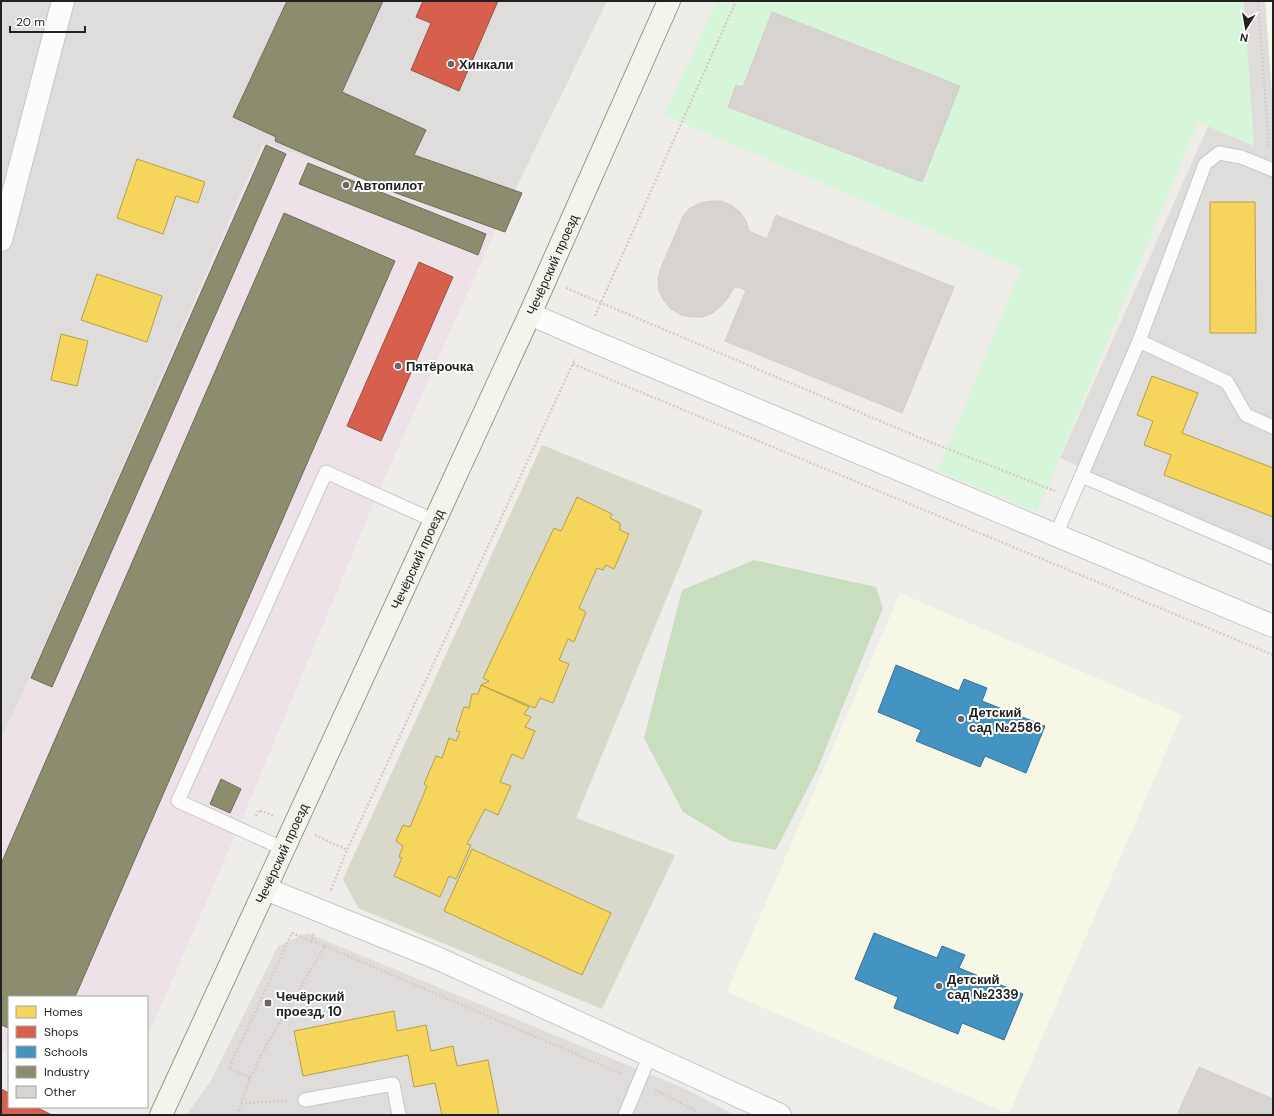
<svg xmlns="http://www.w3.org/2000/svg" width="1274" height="1116" viewBox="0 0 1274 1116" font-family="'DM Sans',sans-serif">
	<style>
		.residential { fill: #dedddb }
		.industrial { fill: #ede2e8 }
		.education { fill: #f7f7e6 }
		.construction { fill: #d8d8cb }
		.forest { fill: #c8debe }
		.park { fill: #d7f5d8 }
		.homes { fill: #f6d55c; stroke: #b69f4a }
		.shops { fill: #d6604d; stroke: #a04d40 }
		.schools { fill: #4393c3; stroke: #397192 }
		.industry { fill: #8c8c6e; stroke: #6c6c57 }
		.building { fill: #d6d3d0; stroke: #d2cfcb }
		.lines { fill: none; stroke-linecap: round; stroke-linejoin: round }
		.service-casing { stroke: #c8c7c5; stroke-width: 15 }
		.minor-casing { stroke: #c8c7c5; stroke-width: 24 }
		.secondary-casing { stroke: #989a80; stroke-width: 24 }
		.path { stroke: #d8cac8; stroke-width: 2.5; stroke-dasharray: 2 2; stroke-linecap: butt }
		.service { stroke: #fdfcfc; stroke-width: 13 }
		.minor { stroke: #fdfcfc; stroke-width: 22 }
		.secondary { stroke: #f3f5ec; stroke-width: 22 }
		.poi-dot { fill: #696867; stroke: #fff; stroke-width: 1.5 }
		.labels { text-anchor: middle; stroke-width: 4; stroke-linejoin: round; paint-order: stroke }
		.poi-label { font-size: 13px; font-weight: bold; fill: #212121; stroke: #fff; text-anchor: start }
		.street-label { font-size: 13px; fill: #212121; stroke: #fff }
	</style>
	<rect width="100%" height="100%" fill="#efede9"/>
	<g class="residential">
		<path d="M 1,1 L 607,1 L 498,225 L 27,684 L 1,739 Z"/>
		<path d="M 1169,1 L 1273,1 L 1273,556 L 1060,458 L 1248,37 Z"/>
		<path d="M 307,933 L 688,1090 L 734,1115 L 186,1115 L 211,1081 L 278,946 Z"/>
	</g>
	<path class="industrial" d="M 263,142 L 498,225 L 377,495 L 238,829 L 147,1038 L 147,997 L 9,997 L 9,1054 L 1,1050 L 1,739 L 27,684 Z"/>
	<g class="education">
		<path d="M 1265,1 L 1273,1 L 1273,107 Z"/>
		<path d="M 900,593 L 1182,715 L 1009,1114 L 727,992 Z"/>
	</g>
	<path class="construction" d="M 542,445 L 703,510 L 576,818 L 675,855 L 602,1009 L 358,908 L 343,879 Z"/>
	<path class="forest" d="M 754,560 L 876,587 L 883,608 L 817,770 L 776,850 L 731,841 L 683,812 L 644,738 L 682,590 Z"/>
	<path class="park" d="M 717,1 L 1244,1 L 1254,146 L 1198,122 L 1037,512 L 938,471 L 1021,269 L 664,115 Z"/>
	<g class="homes">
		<path d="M 137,159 L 205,182 L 198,203 L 176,196 L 163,234 L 117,218 Z"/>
		<path d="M 1210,202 L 1255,202 L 1256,333 L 1210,333 Z"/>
		<path d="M 97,274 L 162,296 L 147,342 L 81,320 Z"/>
		<path d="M 61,334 L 88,341 L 77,386 L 51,380 Z"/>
		<path d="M 1152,376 L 1198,393 L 1182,433 L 1273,468 L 1273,517 L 1164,475 L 1171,455 L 1144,445 L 1153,421 L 1137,415 Z"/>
		<path d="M 577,497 L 612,514 L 610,518 L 620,523 L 620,530 L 629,534 L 614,569 L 606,565 L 603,570 L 597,568 L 579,608 L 586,612 L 574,642 L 568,639 L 559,660 L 569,664 L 553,703 L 540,698 L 535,708 L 481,685 L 489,681 L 483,678 L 554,528 L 561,531 Z"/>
		<path d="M 481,685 L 529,707 L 524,714 L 531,717 L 525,727 L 535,731 L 523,759 L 512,754 L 500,782 L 511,786 L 498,815 L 485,809 L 467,844 L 471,845 L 456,879 L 449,876 L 440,897 L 394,876 L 402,858 L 399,857 L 403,846 L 396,841 L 403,825 L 410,827 L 427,786 L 424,784 L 436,756 L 442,758 L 449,738 L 456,741 L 460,732 L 456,731 L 464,707 L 469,708 L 472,694 L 478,694 Z"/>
		<path d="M 472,849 L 611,913 L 582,975 L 444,911 Z"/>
		<path d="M 394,1011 L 397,1031 L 426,1025 L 431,1051 L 453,1046 L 457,1066 L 488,1060 L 499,1115 L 442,1115 L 435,1083 L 414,1087 L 408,1055 L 303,1076 L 294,1031 Z"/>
	</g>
	<g class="shops">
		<path d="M 423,1 L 498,1 L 459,91 L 411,70 L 431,23 L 416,17 Z"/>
		<path d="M 419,262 L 453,277 L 381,441 L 347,426 Z"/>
		<path d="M 1,1089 L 9,1093 L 9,1107 L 36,1107 L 52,1115 L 1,1115 Z"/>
	</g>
	<g class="schools">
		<path d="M 896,665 L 959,691 L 964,679 L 987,688 L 982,701 L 1045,726 L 1026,773 L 985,756 L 980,767 L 916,741 L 921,730 L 878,712 Z"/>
		<path d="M 874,933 L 937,958 L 942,946 L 965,955 L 959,968 L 1023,994 L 1004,1040 L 962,1023 L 958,1034 L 894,1008 L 898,997 L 855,979 Z"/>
	</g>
	<g class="industry">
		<path d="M 287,1 L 383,1 L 342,92 L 426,130 L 414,155 L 522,193 L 505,232 L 396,193 L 275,141 L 276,137 L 233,117 Z"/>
		<path d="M 266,145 L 286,154 L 52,687 L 31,678 Z"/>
		<path d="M 308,163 L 486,234 L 478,255 L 299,184 Z"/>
		<path d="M 284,213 L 395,261 L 75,997 L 9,997 L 9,1028 L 1,1025 L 1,864 Z"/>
		<path d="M 221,779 L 241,789 L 230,813 L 210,804 Z"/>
	</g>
	<g class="building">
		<path d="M 772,12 L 960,86 L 922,182 L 728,107 L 736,85 L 743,87 Z"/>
		<path d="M 710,201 L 721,201 L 731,205 L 740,212 L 746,221 L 749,231 L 767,239 L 776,215 L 954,287 L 902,413 L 725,341 L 746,290 L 735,286 L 728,298 L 721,306 L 713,313 L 702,317 L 691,317 L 681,315 L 671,309 L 664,301 L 659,291 L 658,280 L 660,270 L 683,216 L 690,208 L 700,203 Z"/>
		<path d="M 1199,1067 L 1273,1099 L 1273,1115 L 1177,1115 Z"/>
	</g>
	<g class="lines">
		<g class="service-casing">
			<g id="service">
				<path d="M 1139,341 L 1227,382 L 1246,415 L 1273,427"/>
				<path d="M 1082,476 L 1273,558"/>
				<path d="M 1056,535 L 1139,341 L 1205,164 L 1219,153 L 1241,157 L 1273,170"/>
				<path d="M 284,849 L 178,801 L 326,472 L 435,521"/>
				<path d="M 305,1100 L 393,1084 L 399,1115"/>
				<path d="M 625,1115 L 650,1055"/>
			</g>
		</g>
		<g class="minor-casing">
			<g id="minor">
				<path d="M 1,240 L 63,1"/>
				<path d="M 530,314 L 585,338 L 1273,626"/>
				<path d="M 266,889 L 437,958 L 780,1115"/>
			</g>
		</g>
		<g class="secondary-casing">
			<g id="secondary">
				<path id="s1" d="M 161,1115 L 530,314 L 669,1"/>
			</g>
		</g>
		<g class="path">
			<path d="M 1258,1 L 1269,148"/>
			<path d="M 566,288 L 930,442 L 1055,491"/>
			<path d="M 595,316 L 736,1"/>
			<path d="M 573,364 L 1273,655"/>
			<path d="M 256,816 L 259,810 L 274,816"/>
			<path d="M 315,835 L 347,850"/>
			<path d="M 331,890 L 347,850 L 575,359"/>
			<path d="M 325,946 L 622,1074"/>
			<path d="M 250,1078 L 229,1068 L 292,933 L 311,941"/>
			<path d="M 655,1090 L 704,1115"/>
			<path d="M 241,1103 L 286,1101"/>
			<path d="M 237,1115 L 250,1078 L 266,1046 L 325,946 L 311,941 L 314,934"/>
		</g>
		<use href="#service" class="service"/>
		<use href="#minor" class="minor"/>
		<use href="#secondary" class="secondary"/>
	</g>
	<g class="poi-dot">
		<circle cx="451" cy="64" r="4"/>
		<circle cx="346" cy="185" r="4"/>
		<circle cx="398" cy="366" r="4"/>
		<circle cx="961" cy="719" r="4"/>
		<circle cx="939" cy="986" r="4"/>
		<rect x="264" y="999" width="8" height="8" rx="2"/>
	</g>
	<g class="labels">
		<g class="poi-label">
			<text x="459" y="69">Хинкали</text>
			<text x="354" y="190">Автопилот</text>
			<text x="406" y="371">Пятёрочка</text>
			<text x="969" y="717">Детский<tspan x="969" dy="15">сад №2586</tspan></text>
			<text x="947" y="984">Детский<tspan x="947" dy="15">сад №2339</tspan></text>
			<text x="276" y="1001">Чечёрский<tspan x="276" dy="15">проезд, 10</tspan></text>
		</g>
		<g class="street-label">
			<text dy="5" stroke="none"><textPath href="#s1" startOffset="936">Чечёрский проезд</textPath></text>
			<text dy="5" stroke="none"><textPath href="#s1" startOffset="612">Чечёрский проезд</textPath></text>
			<text dy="5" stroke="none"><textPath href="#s1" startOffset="288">Чечёрский проезд</textPath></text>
		</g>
	</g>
	<rect width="1274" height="1116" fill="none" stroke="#212121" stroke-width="4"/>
	<rect x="8" y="996" width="140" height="112" fill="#ffffff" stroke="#a6a6a6"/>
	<rect x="16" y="1006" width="20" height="12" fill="#f6d55c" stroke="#a6a6a6"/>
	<text x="44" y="1016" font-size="12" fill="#212121">Homes</text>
	<rect x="16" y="1026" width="20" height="12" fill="#d6604d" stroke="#a6a6a6"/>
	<text x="44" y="1036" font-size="12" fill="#212121">Shops</text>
	<rect x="16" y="1046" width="20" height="12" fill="#4393c3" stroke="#a6a6a6"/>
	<text x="44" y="1056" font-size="12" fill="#212121">Schools</text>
	<rect x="16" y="1066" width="20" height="12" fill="#8c8c6e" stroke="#a6a6a6"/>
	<text x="44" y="1076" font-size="12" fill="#212121">Industry</text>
	<rect x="16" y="1086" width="20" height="12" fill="#d6d3d0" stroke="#a6a6a6"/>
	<text x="44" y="1096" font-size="12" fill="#212121">Other</text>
	<g transform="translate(1246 28) rotate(191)" stroke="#ffffff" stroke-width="3" paint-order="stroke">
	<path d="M0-3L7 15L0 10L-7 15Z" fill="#212121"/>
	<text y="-6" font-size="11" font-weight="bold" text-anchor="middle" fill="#212121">N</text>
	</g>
	<path d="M10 26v6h75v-6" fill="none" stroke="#212121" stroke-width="2"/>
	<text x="16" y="26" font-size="12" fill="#212121" stroke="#ffffff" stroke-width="3" paint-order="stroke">20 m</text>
</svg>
